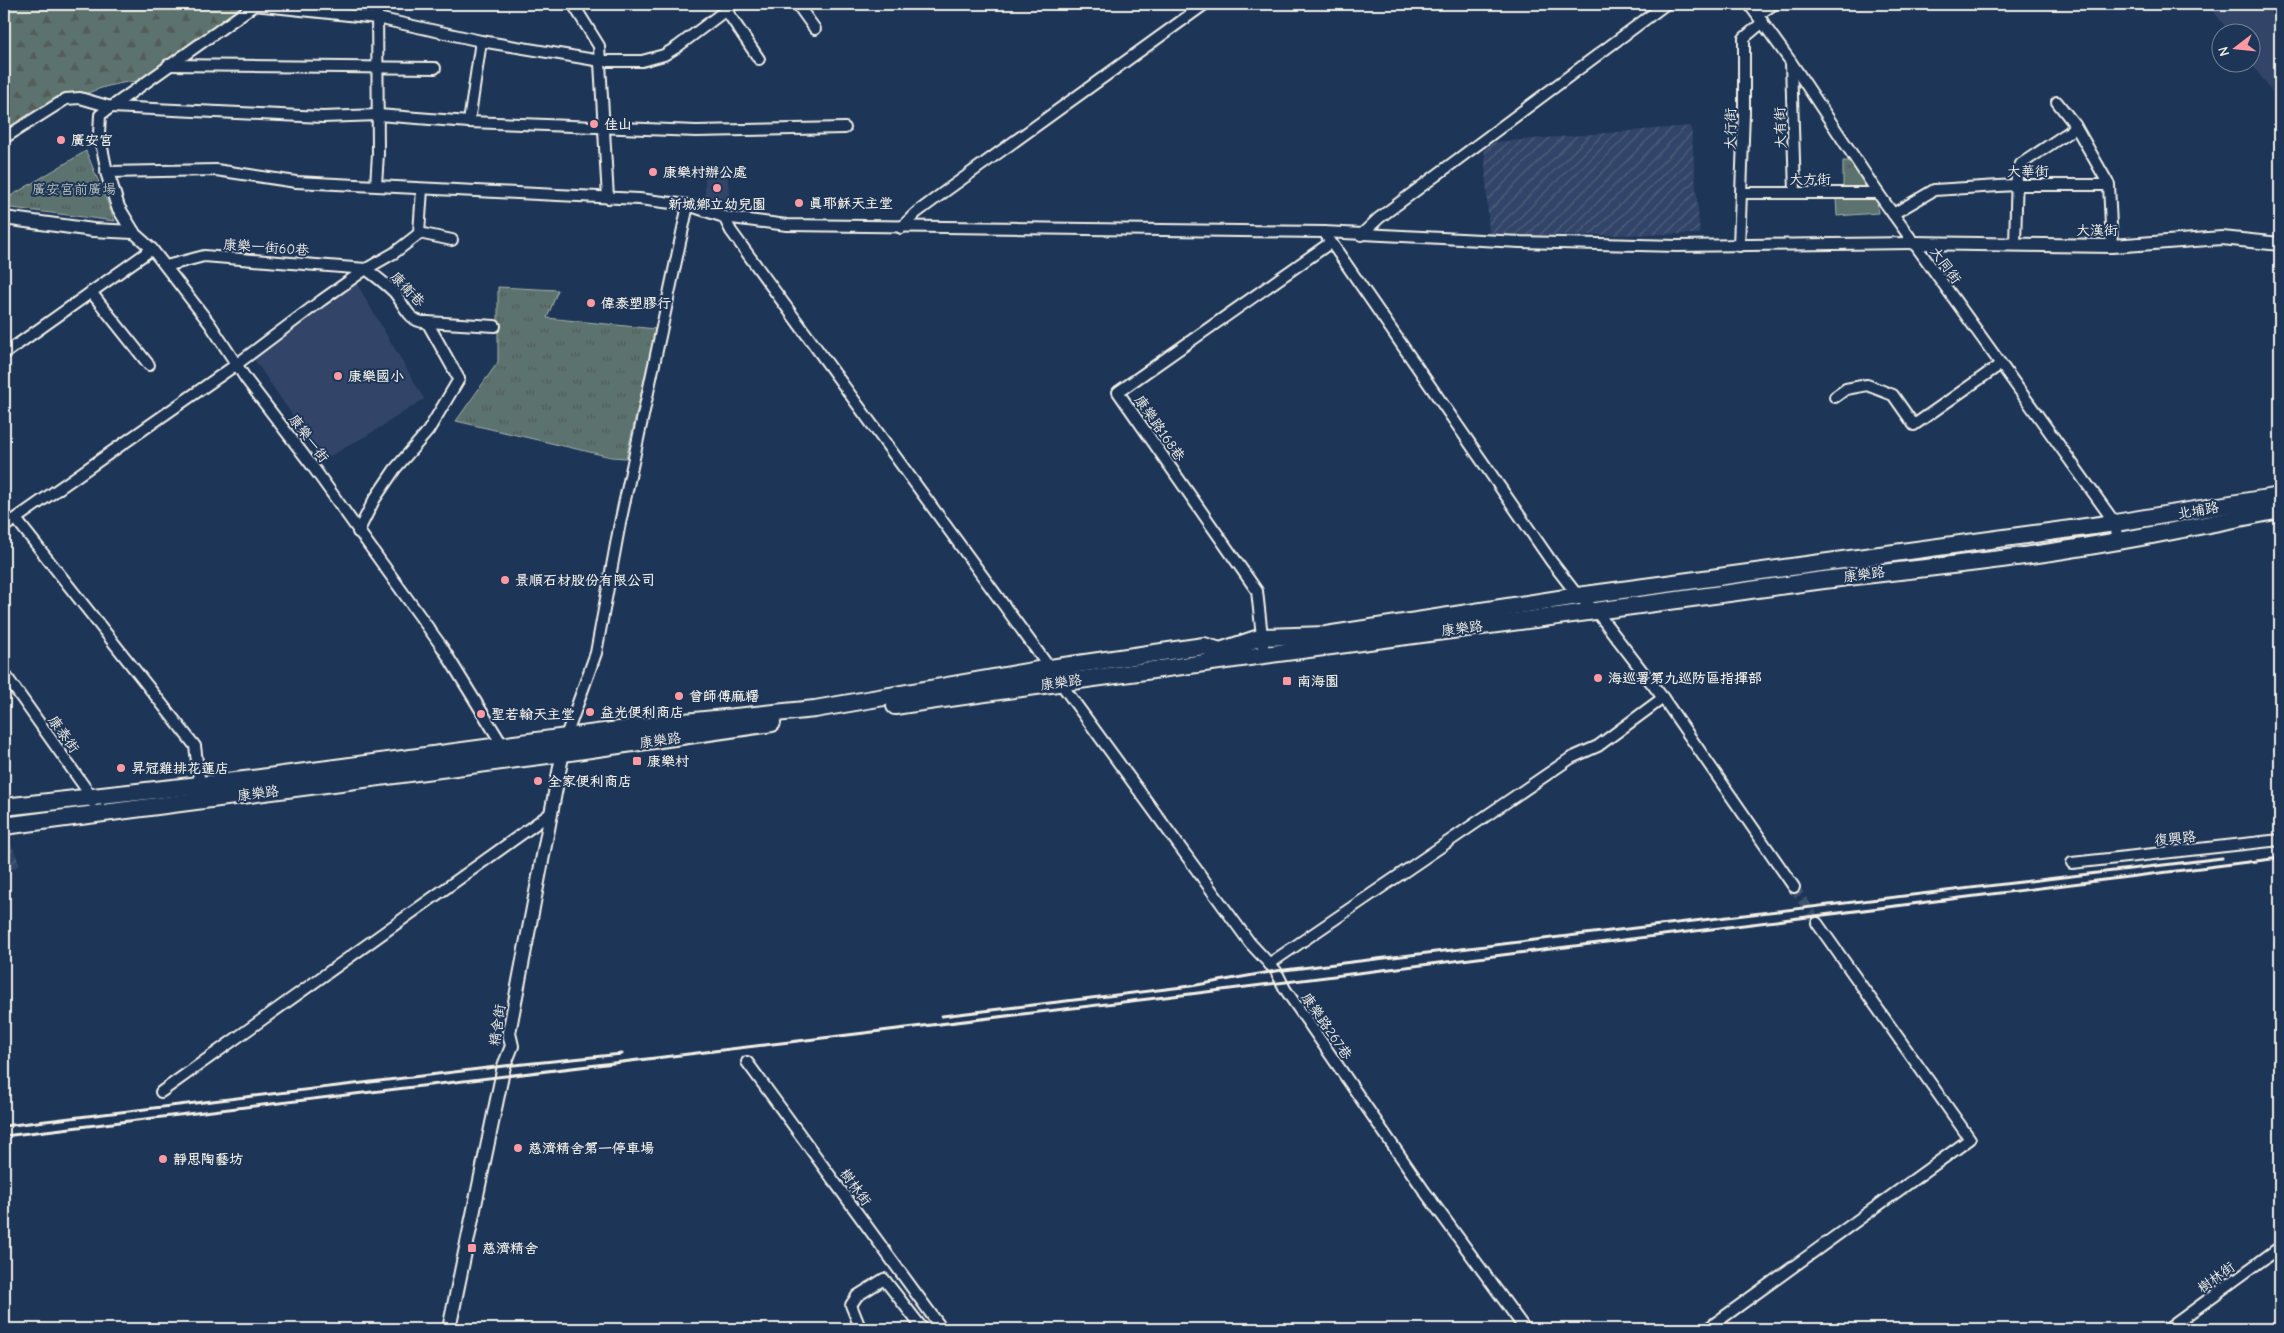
<svg xmlns="http://www.w3.org/2000/svg" width="2284" height="1333" viewBox="0 0 2284 1333" font-family="'Comic Neue','LXGW WenKai TC',sans-serif">
	<style>
		.built { fill: #324568 }
		.industrial { fill: url(#industrial-furrows) }
		.grass { fill: url(#grass-tufts); stroke: #a8b2ab }
		.forest { fill: url(#forest-firs); stroke: #a8b2ab }
		.pitch { fill: #5c726e; stroke: #a8b2ab }
		.lines { fill: none; stroke-linecap: round; stroke-linejoin: round }
		.minor-tunnel { stroke: #3d516d; stroke-width: 10; stroke-dasharray: 10 5; stroke-linecap: butt }
		.minor-casing { stroke: #f4f1e8; stroke-width: 14 }
		.tertiary-casing { stroke: #f4f1e8; stroke-width: 16 }
		.primary-casing { stroke: #f4f1e8; stroke-width: 20 }
		.minor { stroke: #1d3557; stroke-width: 10 }
		.tertiary { stroke: #1d3557; stroke-width: 12 }
		.primary { stroke: #1d3557; stroke-width: 16 }
		.rail { stroke: #f4f1e8; stroke-width: 3 }
		.poi-dot { fill: #ff9aa2; stroke: #1d3557; stroke-width: 2 }
		.labels { text-anchor: middle; stroke-width: 4; stroke-linejoin: round; paint-order: stroke }
		.poi-label { font-size: 14px; font-weight: bold; fill: #f4f1e8; stroke: #1d3557; text-anchor: start }
		.street-label { font-size: 14px; fill: #f4f1e8; stroke: #1d3557 }
		.park-label { font-size: 14px; fill: #b7beb7; stroke: #1d3557 }
	</style>
	<defs>
		<pattern id="industrial-furrows" width="10" height="10" patternUnits="userSpaceOnUse" patternTransform="scale(1.25)"><rect width="10" height="10" fill="#324568"/><path d="M-1 1l2-2M0 10L10 0M9 11l2-2" fill="none" stroke="#50607e"/></pattern>
		<pattern id="grass-tufts" width="24" height="20" patternUnits="userSpaceOnUse" patternTransform="scale(1.25)"><rect width="24" height="20" fill="#5c726e"/><path d="M3 7l-1-3M5 7V3M7 7l1-3M15 17l-1-3M17 17v-4M19 17l1-3" fill="none" stroke="#525b58"/></pattern>
		<pattern id="forest-firs" width="22" height="20" patternUnits="userSpaceOnUse" patternTransform="scale(1.25)"><rect width="22" height="20" fill="#5c726e"/><path d="M5 1l3.5 6h-7zM16 11l3.5 6h-7z" fill="#525b58"/></pattern>
	</defs>
	<rect width="100%" height="100%" fill="#1d3557"/>
	<filter id="ink" filterUnits="userSpaceOnUse"><feTurbulence type="fractalNoise" baseFrequency=".02" numOctaves="2"/><feDisplacementMap in="SourceGraphic" scale="10" xChannelSelector="R" yChannelSelector="G"/><feConvolveMatrix kernelMatrix="1 2 1 2 8 2 1 2 1" color-interpolation-filters="sRGB"/></filter>
	<g filter="url(#ink)">
		<g class="built">
			<path d="M 2208,4 L 2280,4 L 2280,103 L 2251,63 L 2252,32 L 2229,32 Z"/>
			<path d="M 727,168 L 730,205 L 705,196 L 705,172 Z"/>
			<path d="M 354,279 L 424,399 L 373,432 L 323,460 L 249,352 Z"/>
		</g>
		<g class="industrial">
			<path d="M 1691,126 L 1700,234 L 1489,236 L 1484,143 Z"/>
			<path d="M 7,836 L 20,864 L 4,876 L 4,837 Z"/>
		</g>
		<g class="grass">
			<path d="M 86,151 L 115,221 L 4,207 L 4,200 Z"/>
			<path d="M 1843,161 L 1853,161 L 1871,189 L 1843,189 Z"/>
			<path d="M 498,287 L 558,290 L 547,318 L 656,329 L 626,458 L 611,457 L 456,421 L 498,362 Z"/>
		</g>
		<path class="forest" d="M 4,4 L 254,4 L 144,81 C 89,82 49,113 4,142 Z"/>
		<path class="pitch" d="M 1877,196 L 1878,213 L 1837,216 L 1836,199 Z"/>
		<g class="lines">
			<path class="minor-tunnel" d="M 1794,887 L 1817,923"/>
			<g class="minor-casing">
				<g id="minor">
					<path d="M 256,4 L 100,115 L 99,133 L 107,172 L 216,170 L 296,182 L 639,199 L 688,205 L 724,217 L 787,225 L 1324,232 L 1520,242 L 1677,246 L 1913,243"/>
					<path d="M 573,4 L 599,46 L 608,198"/>
					<path d="M 797,4 L 815,29"/>
					<path d="M 1749,4 L 1791,62 L 1878,193 L 2115,523 L 2118,542"/>
					<path d="M 254,5 L 377,18 L 481,41 L 601,61 L 642,61 L 664,55 L 677,47 L 734,4"/>
					<path d="M 726,10 L 759,59"/>
					<path d="M 1758,15 L 1774,4"/>
					<path d="M 1791,63 L 1795,192"/>
					<path d="M 168,65 L 435,68"/>
					<path d="M 2057,102 L 2075,125 L 2109,185 L 2112,246"/>
					<path d="M 469,122 L 481,41"/>
					<path d="M 4,138 L 66,99 L 80,98 L 111,107 L 323,117 L 378,115 L 469,122 L 696,131 L 845,128"/>
					<path d="M 376,185 L 378,154 L 377,4"/>
					<path d="M 1742,193 L 1878,193"/>
					<path d="M 1893,214 L 1934,190 L 2015,185 L 2109,185"/>
					<path d="M 724,217 L 731,231 C 904,468 1076,706 1250,943 L 1276,971 L 1285,989 L 1425,1192 L 1525,1329"/>
					<path d="M 901,228 L 916,213 L 947,190 L 1205,4"/>
					<path d="M 133,232 L 152,249 L 210,324 L 246,379 L 313,467 L 442,647 L 503,746 L 503,749"/>
					<path d="M 1324,232 L 1551,561 L 1578,596 L 1596,611 L 1663,698 L 1794,887"/>
					<path d="M 419,233 L 452,240"/>
					<path d="M 1361,235 L 1379,218 L 1666,4"/>
					<path d="M 2015,244 L 2017,172 L 2021,164 L 2069,132 L 2075,125"/>
					<path d="M 1739,246 L 1744,113 L 1744,38 L 1763,22"/>
					<path d="M 166,266 L 204,256 L 366,269"/>
					<path d="M 91,292 L 149,365"/>
					<path d="M 427,322 L 495,326"/>
					<path d="M 4,354 L 152,249"/>
					<path d="M 1835,397 L 1846,389 L 1867,385 L 1893,395 L 1914,425 L 2001,364"/>
					<path d="M 16,519 L 195,746 L 200,785"/>
					<path d="M 4,527 L 237,364 L 322,300 L 366,269 L 394,253 L 416,236 L 419,233 L 422,189"/>
					<path d="M 358,532 L 374,500 L 395,469 L 428,431 L 459,379 L 427,322 C 409,324 403,302 394,292 C 385,283 375,276 366,269"/>
					<path d="M 1264,654 L 1257,591 L 1118,392 L 1330,243"/>
					<path d="M 4,673 L 91,796 L 92,802"/>
					<path d="M 566,736 L 596,653 L 619,528 L 688,205"/>
					<path d="M 2072,863 L 2280,840"/>
					<path d="M 1269,964 L 1571,758 L 1598,746 L 1663,698"/>
					<path d="M 747,1062 L 942,1329"/>
					<path d="M 161,1092 L 551,813"/>
					<path d="M 857,1329 L 859,1325 L 851,1305 L 857,1296 L 884,1279 L 923,1329"/>
					<path d="M 1707,1329 L 1970,1139 L 1817,923"/>
					<path d="M 2168,1329 L 2280,1247"/>
				</g>
			</g>
			<g class="tertiary-casing">
				<g id="tertiary">
					<path d="M 107,172 L 118,207 L 133,232"/>
					<path d="M 4,218 L 93,230 L 133,232"/>
					<path d="M 1913,243 L 2112,246 L 2222,238 L 2280,244"/>
					<path d="M 449,1329 L 504,1066 L 512,1046 L 509,1033 L 564,746"/>
				</g>
			</g>
			<g class="primary-casing">
				<g id="primary">
					<path d="M 895,706 C 1197,662 1499,625 1801,583 C 1875,573 1950,566 2024,556 C 2110,544 2195,527 2280,510"/>
					<path d="M 4,807 L 253,779 L 664,724 L 815,709 L 1050,668 L 1204,646 L 1220,651 L 1262,637 L 1326,635 L 1578,596 L 2115,523 L 2280,496"/>
					<path d="M 4,826 L 563,753 L 772,723"/>
				</g>
			</g>
			<use href="#minor" class="minor"/>
			<use href="#tertiary" class="tertiary"/>
			<use href="#primary" class="primary"/>
			<g class="rail">
				<path d="M 942,1016 L 1191,986 L 1276,971 L 2222,858"/>
				<path d="M 4,1126 L 504,1066 L 622,1054"/>
				<path d="M 4,1136 L 1190,994 L 2280,858"/>
			</g>
		</g>
	</g>
	<g class="poi-dot">
		<circle cx="594" cy="124" r="5"/>
		<circle cx="61" cy="140" r="5"/>
		<circle cx="653" cy="172" r="5"/>
		<circle cx="717" cy="188" r="5"/>
		<circle cx="799" cy="203" r="5"/>
		<circle cx="591" cy="303" r="5"/>
		<circle cx="338" cy="376" r="5"/>
		<circle cx="505" cy="580" r="5"/>
		<circle cx="1598" cy="678" r="5"/>
		<rect x="1282" y="676" width="10" height="10" rx="2.5"/>
		<circle cx="679" cy="696" r="5"/>
		<circle cx="590" cy="712" r="5"/>
		<circle cx="481" cy="714" r="5"/>
		<rect x="632" y="756" width="10" height="10" rx="2.5"/>
		<circle cx="121" cy="768" r="5"/>
		<circle cx="538" cy="781" r="5"/>
		<circle cx="518" cy="1148" r="5"/>
		<circle cx="163" cy="1159" r="5"/>
		<rect x="467" y="1243" width="10" height="10" rx="2.5"/>
	</g>
	<g class="labels">
		<g class="poi-label">
			<text x="604" y="129">佳山</text>
			<text x="71" y="145">廣安宮</text>
			<text x="663" y="177">康樂村辦公處</text>
			<text x="809" y="208">真耶穌天主堂</text>
			<text x="717" y="209" text-anchor="middle">新城鄉立幼兒園</text>
			<text x="601" y="308">偉泰塑膠行</text>
			<text x="348" y="381">康樂國小</text>
			<text x="515" y="585">景順石材股份有限公司</text>
			<text x="1608" y="683">海巡署第九巡防區指揮部</text>
			<text x="1297" y="686">南海園</text>
			<text x="689" y="701">曾師傅麻糬</text>
			<text x="600" y="717">益光便利商店</text>
			<text x="491" y="719">聖若翰天主堂</text>
			<text x="647" y="766">康樂村</text>
			<text x="131" y="773">昇冠雞排花蓮店</text>
			<text x="548" y="786">全家便利商店</text>
			<text x="528" y="1153">慈濟精舍第一停車場</text>
			<text x="173" y="1164">靜思陶藝坊</text>
			<text x="482" y="1253">慈濟精舍</text>
		</g>
		<g class="street-label">
			<text transform="translate(1780 128) rotate(-92)" y="5">大有街</text>
			<text transform="translate(1730 129) rotate(-89)" y="5">大行街</text>
			<text transform="translate(2028 171) rotate(-1)" y="5">大華街</text>
			<text x="1810" y="184">大方街</text>
			<text x="2097" y="235">大漢街</text>
			<text transform="translate(266 247) rotate(4)" y="5">康樂一街60巷</text>
			<text transform="translate(1946 265) rotate(54)" y="5">大同街</text>
			<text transform="translate(408 289) rotate(46)" y="5">康衛巷</text>
			<text transform="translate(1160 428) rotate(55)" y="5">康樂路168巷</text>
			<text transform="translate(309 438) rotate(53)" y="5">康樂一街</text>
			<text transform="translate(2198 510) rotate(-10)" y="5">北埔路</text>
			<text transform="translate(1864 574) rotate(-8)" y="5">康樂路</text>
			<text transform="translate(1462 628) rotate(-7)" y="5">康樂路</text>
			<text transform="translate(1061 682) rotate(-8)" y="5">康樂路</text>
			<text transform="translate(64 734) rotate(55)" y="5">康泰街</text>
			<text transform="translate(660 740) rotate(-8)" y="5">康樂路</text>
			<text transform="translate(258 793) rotate(-7)" y="5">康樂路</text>
			<text transform="translate(2175 838) rotate(-6)" y="5">復興路</text>
			<text transform="translate(497 1025) rotate(-82)" y="5">精舍街</text>
			<text transform="translate(1327 1026) rotate(55)" y="5">康樂路267巷</text>
			<text transform="translate(856 1187) rotate(54)" y="5">樹林街</text>
			<text transform="translate(2216 1277) rotate(-36)" y="5">樹林街</text>
		</g>
		<g class="park-label">
			<text x="74" y="194">廣安宮前廣場</text>
		</g>
	</g>
	<rect width="2284" height="1333" fill="none" stroke="#1d3557" stroke-width="20"/>
	<rect x="10" y="10" width="2264" height="1313" fill="none" stroke="#f4f1e8" stroke-width="2" filter="url(#ink)"/>
	<g transform="translate(2236 48) rotate(254)"><circle r="24" fill="#1d3557" stroke="#738091"/>
	<path d="M0-4L9 19L0 12L-9 19Z" fill="#ff9aa2"/>
	<text y="-8" font-size="14" font-weight="bold" text-anchor="middle" fill="#f4f1e8">N</text>
	</g>
</svg>
